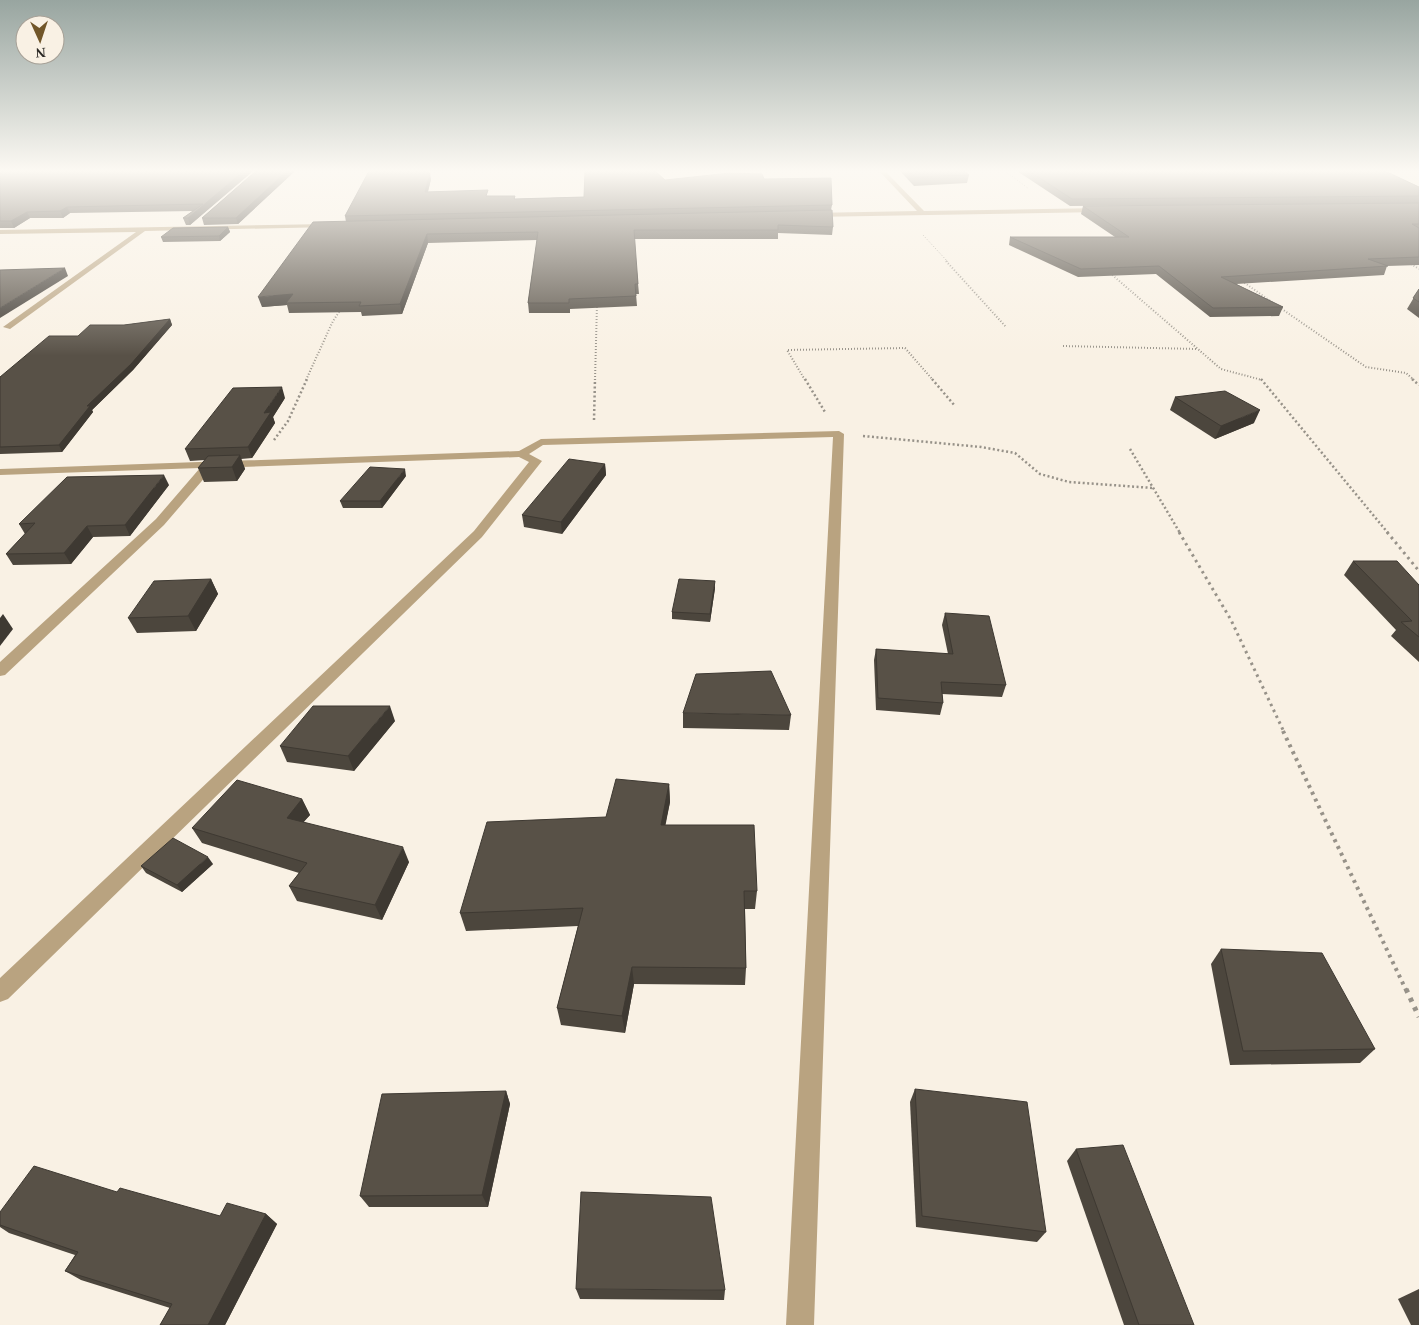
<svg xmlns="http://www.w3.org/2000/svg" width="1419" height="1325" viewBox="0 0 1419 1325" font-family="'Times New Roman',serif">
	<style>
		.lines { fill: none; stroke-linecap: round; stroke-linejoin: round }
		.path-far5 { stroke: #979289; stroke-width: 1; stroke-dasharray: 1 2; stroke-linecap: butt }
		.path-far4 { stroke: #979289; stroke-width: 2; stroke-dasharray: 1 2; stroke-linecap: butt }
		.path-far3 { stroke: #979289; stroke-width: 2.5; stroke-dasharray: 2 2.5; stroke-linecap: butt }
		.path-far2 { stroke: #979289; stroke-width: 3; stroke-dasharray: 2.5 4; stroke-linecap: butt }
		.path-far1 { stroke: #979289; stroke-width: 4; stroke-dasharray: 3 4.5; stroke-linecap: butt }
		.path { stroke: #979289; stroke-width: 5; stroke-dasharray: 4 6; stroke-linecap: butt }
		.street { fill: #b9a380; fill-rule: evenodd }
		.wall { fill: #4c463d }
		.shaded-wall { fill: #3e3932 }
		.building { fill: #585147; stroke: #3e3932 }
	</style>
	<rect width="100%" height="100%" fill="#f9f1e4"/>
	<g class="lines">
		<g class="path-far5">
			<path d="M 1005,171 L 1029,189"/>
			<path d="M 923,235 L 948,262"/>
		</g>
		<g class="path-far4">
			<path d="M 946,261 L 1006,327"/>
			<path d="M 1411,264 L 1419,269"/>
			<path d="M 1110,273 L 1221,369 L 1262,380"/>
			<path d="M 1242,281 L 1273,303"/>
			<path d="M 1279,307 L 1366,367 L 1406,373 L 1414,380"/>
			<path d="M 1063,346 L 1197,349"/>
			<path d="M 306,380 L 333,321 L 341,309"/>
			<path d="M 595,380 L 597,304"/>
			<path d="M 805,380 L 787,350 L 905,348 L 933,380"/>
		</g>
		<g class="path-far3">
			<path d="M 805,379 L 825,412"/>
			<path d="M 932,379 L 955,406"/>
			<path d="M 1261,379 L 1388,533"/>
			<path d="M 1412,379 L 1419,385"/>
			<path d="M 594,420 L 595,379"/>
			<path d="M 863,436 L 981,447 L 1015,453 L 1040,474 L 1069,482 L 1153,488"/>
			<path d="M 274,440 L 288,421 L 307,379"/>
			<path d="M 1130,449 L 1180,533"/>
		</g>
		<g class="path-far2">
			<path d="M 1179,532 L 1231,620 L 1284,732"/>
			<path d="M 1387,532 L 1419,571"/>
		</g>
		<path class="path-far1" d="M 1283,731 L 1406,990"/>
		<path class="path" d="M 1406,989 L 1419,1017"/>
		<g class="street">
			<path d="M 879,171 L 885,171 L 924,211 L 1101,208 L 1104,210 L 1101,212 L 811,217 L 808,215 L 811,213 L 917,211 Z"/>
			<path d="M 328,224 L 330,227 L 145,231 L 10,329 L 3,327 L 136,232 L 0,234 L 0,230 Z"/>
			<path d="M 839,431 L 844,434 L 814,1325 L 786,1325 L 833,437 L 543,445 L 529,454 L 542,461 L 482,537 L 8,999 L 0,1002 L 0,978 L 474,531 L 529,462 L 519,457 L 213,468 L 164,525 L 5,675 L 0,676 L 0,662 L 156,519 L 200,468 L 0,475 L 0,469 L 519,451 L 541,439 Z"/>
		</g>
	</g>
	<g class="wall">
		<path d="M 0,171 L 253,171 L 190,225 L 186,225 L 183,218 L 193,211 L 70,213 L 63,218 L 30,218 L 14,228 L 0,228 Z"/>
		<path d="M 256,171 L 295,171 L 238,224 L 204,225 L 202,218 Z"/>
		<path d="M 900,171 L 964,171 L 969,175 L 967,183 L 914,186 Z"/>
		<path d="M 1017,171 L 1385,171 L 1419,187 L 1419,265 L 1387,266 L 1384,275 L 1236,284 L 1283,307 L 1279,316 L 1210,317 L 1156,274 L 1078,277 L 1009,245 L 1010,237 L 1115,237 L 1081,214 L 1083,206 L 1402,203 L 1070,206 Z"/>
		<path d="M 431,179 L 428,192 L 489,196 L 515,196 L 515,199 L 584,197 L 665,180 L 764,179 L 832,205 L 831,210 L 833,227 L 832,235 L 778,233 L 778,239 L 634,239 L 639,294 L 636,294 L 637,306 L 570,309 L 570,313 L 529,313 L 528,303 L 537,240 L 428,243 L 402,314 L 362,316 L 361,312 L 289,313 L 287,305 L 262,307 L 346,222 L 345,216 Z"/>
		<path d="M 228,227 L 230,232 L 220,241 L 163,242 L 161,237 Z"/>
		<path d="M 1419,289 L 1419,318 L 1407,309 Z"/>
		<path d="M 170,319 L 172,325 L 133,370 L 92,410 L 93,412 L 62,452 L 0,454 L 0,377 L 78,336 L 124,325 Z"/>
		<path d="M 1175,397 L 1254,423 L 1215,439 L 1170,410 Z"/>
		<path d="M 285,398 L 273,417 L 275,423 L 252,458 L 241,459 L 245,469 L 237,481 L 204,482 L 198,468 L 205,460 L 190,461 L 185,449 Z"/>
		<path d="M 605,464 L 606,475 L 562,534 L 524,527 L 522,515 Z"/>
		<path d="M 406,476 L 382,508 L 343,508 L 340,501 Z"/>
		<path d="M 169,485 L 130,536 L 93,537 L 71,564 L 13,565 L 6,554 L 25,534 L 19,524 Z"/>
		<path d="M 1353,561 L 1419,585 L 1419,662 L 1391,636 L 1396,630 L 1344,575 Z"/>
		<path d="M 211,579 L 218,594 L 196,631 L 137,633 L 128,618 Z"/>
		<path d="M 715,588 L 710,622 L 672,619 L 672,612 Z"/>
		<path d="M 945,613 L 1006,685 L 1002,697 L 942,694 L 943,703 L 940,715 L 876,710 L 874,660 L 876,649 L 948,654 L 942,625 Z"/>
		<path d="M 683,713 L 791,715 L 789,730 L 683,728 Z"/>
		<path d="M 395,721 L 354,771 L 287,762 L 280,746 Z"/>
		<path d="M 669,784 L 670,802 L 665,825 L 757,891 L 755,909 L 745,909 L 746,968 L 745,985 L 634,984 L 625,1033 L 561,1025 L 557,1008 L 578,926 L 466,931 L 460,913 L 606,817 Z"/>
		<path d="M 302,799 L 310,815 L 303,822 L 409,862 L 382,920 L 297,901 L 289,886 L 299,873 L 202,843 L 192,828 Z"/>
		<path d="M 213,864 L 182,892 L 146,873 L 141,866 Z"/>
		<path d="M 1221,949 L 1375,1049 L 1360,1063 L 1230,1065 L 1211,964 Z"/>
		<path d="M 915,1089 L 1046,1232 L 1037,1242 L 916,1227 L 910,1102 Z"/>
		<path d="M 506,1091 L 510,1104 L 488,1207 L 369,1207 L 360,1196 Z"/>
		<path d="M 1076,1149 L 1194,1325 L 1124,1325 L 1067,1161 Z"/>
		<path d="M 117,1192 L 220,1216 L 266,1214 L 277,1224 L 225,1325 L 160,1325 L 170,1308 L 81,1280 L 65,1271 L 75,1255 L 9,1233 L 0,1227 L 0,1212 Z"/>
		<path d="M 576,1289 L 725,1290 L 724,1300 L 580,1299 Z"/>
		<path d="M 1419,1289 L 1419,1325 L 1411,1325 L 1398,1299 Z"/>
	</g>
	<g class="shaded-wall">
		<path d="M 244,171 L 253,171 L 190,225 L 188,218 Z"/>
		<path d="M 287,171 L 295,171 L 238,224 L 236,218 Z"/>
		<path d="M 430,174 L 431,179 L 426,198 L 425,192 Z"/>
		<path d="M 67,207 L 70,213 L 63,218 L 60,211 Z"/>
		<path d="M 27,212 L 30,218 L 14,228 L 11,221 Z"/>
		<path d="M 228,227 L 230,232 L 220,241 L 219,236 Z"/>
		<path d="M 427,234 L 428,243 L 402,314 L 400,304 Z"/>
		<path d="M 65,268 L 68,276 L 0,318 L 0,308 Z"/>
		<path d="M 293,294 L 286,303 L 287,305 L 262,307 L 258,297 Z"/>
		<path d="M 170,319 L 172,325 L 133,370 L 92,410 L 93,412 L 62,452 L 59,445 L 87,406 Z"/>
		<path d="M 282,387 L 285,398 L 273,417 L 275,423 L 252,458 L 248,447 L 264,413 Z"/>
		<path d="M 1260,410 L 1254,423 L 1215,439 L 1221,426 Z"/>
		<path d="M 240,455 L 245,469 L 237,481 L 232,467 Z"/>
		<path d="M 605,464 L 606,475 L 562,534 L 561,522 Z"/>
		<path d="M 405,469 L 406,476 L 382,508 L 380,501 Z"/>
		<path d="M 164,475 L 169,485 L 130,536 L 125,525 Z"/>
		<path d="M 87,526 L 93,537 L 71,564 L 64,553 Z"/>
		<path d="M 211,579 L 218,594 L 196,631 L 188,616 Z"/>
		<path d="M 715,581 L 715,588 L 710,622 L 710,614 Z"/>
		<path d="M 3,614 L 13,629 L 0,646 L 0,618 Z"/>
		<path d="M 390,706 L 395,721 L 354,771 L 348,756 Z"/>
		<path d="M 669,784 L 670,802 L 662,843 L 661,825 Z"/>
		<path d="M 302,799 L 310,815 L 294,833 L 287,818 Z"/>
		<path d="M 403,847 L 409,862 L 382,920 L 375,905 Z"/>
		<path d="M 208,857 L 213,864 L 182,892 L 177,885 Z"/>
		<path d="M 632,967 L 634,984 L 625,1033 L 622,1016 Z"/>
		<path d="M 506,1091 L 510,1104 L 488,1207 L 482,1195 Z"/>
		<path d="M 266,1214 L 277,1224 L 225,1325 L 208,1325 Z"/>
	</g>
	<g class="building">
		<path d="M 0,171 L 244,171 L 188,218 L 183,218 L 203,204 L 67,207 L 60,211 L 27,212 L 11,221 L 0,221 Z"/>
		<path d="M 256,171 L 287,171 L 236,218 L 202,218 Z"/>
		<path d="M 369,171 L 428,171 L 430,174 L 425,192 L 488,190 L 486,196 L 515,196 L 514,199 L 584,197 L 585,171 L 655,171 L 665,180 L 730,173 L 762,174 L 764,179 L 831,178 L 832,205 L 345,216 Z"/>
		<path d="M 909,171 L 964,171 L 969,175 L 915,177 Z"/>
		<path d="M 1029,171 L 1385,171 L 1419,187 L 1419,196 L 1072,199 Z"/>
		<path d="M 1419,203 L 1419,224 L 1412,224 L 1419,228 L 1419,257 L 1368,259 L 1388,266 L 1221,277 L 1283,307 L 1213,308 L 1159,266 L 1081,269 L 1010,237 L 1129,237 L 1083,206 Z"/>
		<path d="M 832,210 L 833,227 L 778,225 L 778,230 L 634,230 L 638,284 L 635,284 L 636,296 L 569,299 L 569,303 L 528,303 L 538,232 L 427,234 L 400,304 L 359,306 L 361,302 L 286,303 L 293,294 L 258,297 L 313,222 Z"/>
		<path d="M 228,227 L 219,236 L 161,237 L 173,228 Z"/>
		<path d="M 65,268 L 0,308 L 0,270 Z"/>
		<path d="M 1419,289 L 1419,302 L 1413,298 Z"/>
		<path d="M 170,319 L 131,364 L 87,406 L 90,406 L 59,445 L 0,447 L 0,377 L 49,336 L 78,336 L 90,325 L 124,325 Z"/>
		<path d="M 282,387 L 264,413 L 271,412 L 248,447 L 185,449 L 233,388 Z"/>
		<path d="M 1225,391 L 1260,410 L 1221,426 L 1175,397 Z"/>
		<path d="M 240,455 L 232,467 L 198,468 L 208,456 Z"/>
		<path d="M 569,459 L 605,464 L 561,522 L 522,515 Z"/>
		<path d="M 370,467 L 405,469 L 380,501 L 340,501 Z"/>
		<path d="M 164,475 L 125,525 L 87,526 L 64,553 L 6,554 L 35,523 L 19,524 L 67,477 Z"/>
		<path d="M 1353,561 L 1397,561 L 1419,585 L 1419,637 L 1401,622 L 1412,621 Z"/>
		<path d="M 211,579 L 188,616 L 128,618 L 154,581 Z"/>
		<path d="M 679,579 L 715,581 L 710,614 L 672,612 Z"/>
		<path d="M 945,613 L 989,616 L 1006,685 L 941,682 L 943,703 L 878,698 L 876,649 L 953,654 Z"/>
		<path d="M 771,671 L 791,715 L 683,713 L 696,674 Z"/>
		<path d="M 313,706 L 390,706 L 348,756 L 280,746 Z"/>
		<path d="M 616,779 L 669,784 L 661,825 L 754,825 L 757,891 L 744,891 L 746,968 L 632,967 L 622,1016 L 557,1008 L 583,908 L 460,913 L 487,822 L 606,817 Z"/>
		<path d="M 237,780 L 302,799 L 287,818 L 403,847 L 375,905 L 289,886 L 307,863 L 192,828 Z"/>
		<path d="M 173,838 L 208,857 L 177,885 L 141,866 Z"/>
		<path d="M 1221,949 L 1322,953 L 1375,1049 L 1243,1051 Z"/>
		<path d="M 915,1089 L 1027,1102 L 1046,1232 L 922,1216 Z"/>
		<path d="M 506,1091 L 482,1195 L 360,1196 L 382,1094 Z"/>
		<path d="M 1123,1145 L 1194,1325 L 1139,1325 L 1076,1149 Z"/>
		<path d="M 34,1166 L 117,1192 L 120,1188 L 220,1216 L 227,1203 L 266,1214 L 208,1325 L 160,1325 L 172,1304 L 65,1271 L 78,1252 L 0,1225 L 0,1212 Z"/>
		<path d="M 581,1192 L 711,1197 L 725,1290 L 576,1289 Z"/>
	</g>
	<linearGradient id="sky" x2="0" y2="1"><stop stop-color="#98a5a0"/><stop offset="0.48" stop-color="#fcf9f3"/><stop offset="1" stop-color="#fcf9f3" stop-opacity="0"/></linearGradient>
	<rect width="1419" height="356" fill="url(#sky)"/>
	<g transform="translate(40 40) rotate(177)"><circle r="24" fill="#f9f1e4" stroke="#a7a197"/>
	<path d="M0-4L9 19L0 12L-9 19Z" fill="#715629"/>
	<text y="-8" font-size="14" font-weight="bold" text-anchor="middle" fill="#2b2824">N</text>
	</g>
</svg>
